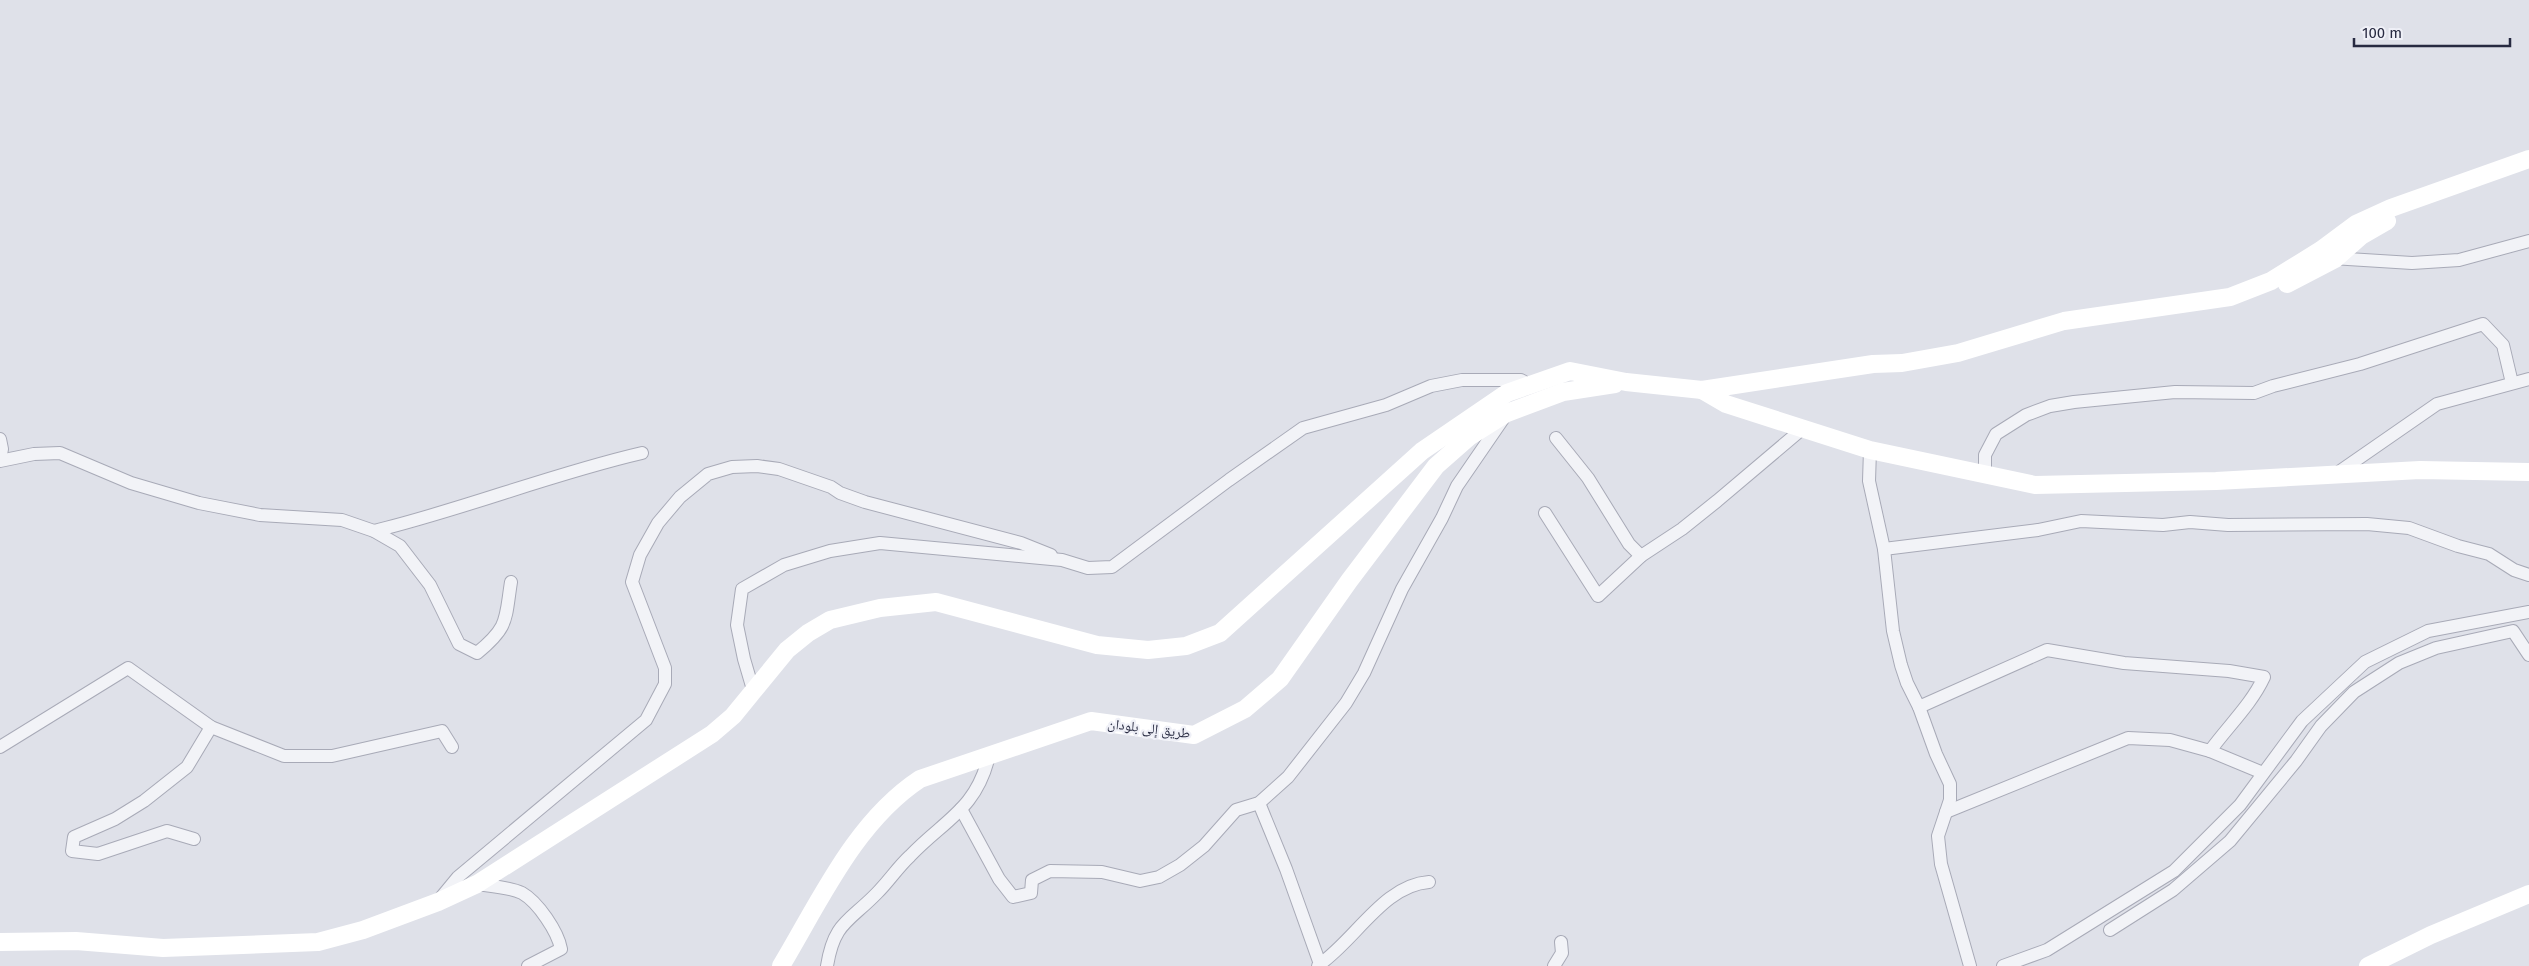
<svg xmlns="http://www.w3.org/2000/svg" width="2529" height="966" viewBox="0 0 2529 966" font-family="'Fira Sans','Noto Naskh Arabic',sans-serif">
	<style>
		.lines { fill: none; stroke-linecap: round; stroke-linejoin: round }
		.street-casing { stroke: #a8aab7; stroke-width: 14 }
		.street { stroke: #f2f3f7; stroke-width: 12 }
		.secondary { stroke: #fff; stroke-width: 18 }
		.labels { text-anchor: middle; stroke-width: 4.5; stroke-linejoin: round; paint-order: stroke }
		.street-label { font-size: 14px; fill: #272a41; stroke: #eff0f7 }
	</style>
	<rect width="100%" height="100%" fill="#dfe1e9"/>
	<g class="lines">
		<g class="street-casing">
			<g id="street">
				<path d="M 2332,258 L 2412,263 L 2459,260 L 2529,241"/>
				<path d="M 1556,438 L 1588,478 L 1629,544 L 1641,556"/>
				<path d="M 0,439 L 2,449 L 0,460"/>
				<path d="M 1870,450 L 1869,481 L 1884,549 L 1893,631 L 1901,665 L 1907,683 L 1919,707 L 1936,754 L 1950,784 L 1950,800 L 1938,836 L 1941,864 L 1970,966"/>
				<path d="M 0,461 L 34,454 L 60,453 L 131,483 L 199,503 L 260,515 L 342,520 L 374,531 L 400,546 L 430,585 L 459,644 L 477,653 C 509,627 505,620 511,582"/>
				<path d="M 1985,474 L 1985,455 L 1996,434 L 2026,415 L 2050,406 L 2074,402 L 2175,392 L 2254,393 L 2273,386 L 2360,364 L 2483,324 L 2503,345 L 2512,383"/>
				<path d="M 2336,474 L 2437,404 L 2529,379"/>
				<path d="M 1545,513 L 1598,596 L 1641,556 L 1682,529 L 1717,501 L 1801,430"/>
				<path d="M 374,531 C 465,509 551,474 642,453"/>
				<path d="M 1884,549 L 2038,530 L 2081,521 L 2163,525 L 2190,522 L 2228,525 L 2367,524 L 2409,528 L 2458,546 L 2489,554 L 2514,570 L 2529,575"/>
				<path d="M 754,693 L 744,659 L 737,625 L 742,589 L 784,565 L 830,551 L 880,543 L 1062,560 L 1088,568 L 1112,567 L 1229,480 L 1303,428 L 1386,405 L 1431,386 L 1462,380 L 1521,380 L 1530,385"/>
				<path d="M 1919,707 L 2047,650 L 2124,663 L 2229,671 L 2264,677 C 2251,705 2228,726 2210,751 L 2170,740 L 2128,738 L 1946,812"/>
				<path d="M 0,747 L 128,668 L 211,727 L 284,756 L 332,756 L 442,731 L 452,747"/>
				<path d="M 2210,751 L 2263,773"/>
				<path d="M 1259,803 L 1286,869 L 1320,964 L 1318,966"/>
				<path d="M 961,809 L 999,879 L 1013,897 L 1031,893 L 1032,880 L 1050,871 L 1102,872 L 1140,881 L 1159,877 L 1180,865 L 1204,846 L 1236,810 L 1259,803 L 1288,777 L 1346,703 L 1364,673 L 1402,589 L 1442,518 L 1457,486 L 1503,419"/>
				<path d="M 194,839 L 167,831 L 98,854 L 72,851 L 74,837 L 115,819 L 144,801 L 187,767 L 211,727"/>
				<path d="M 477,884 C 491,886 509,887 522,893 C 538,902 558,932 561,949 L 528,966"/>
				<path d="M 439,900 L 458,877 L 646,720 L 665,684 L 665,668 L 632,582 L 640,555 L 658,523 L 680,497 L 708,474 L 732,467 L 757,466 L 779,469 L 831,487 L 840,493 L 865,502 L 1021,543 L 1051,555"/>
				<path d="M 2110,930 L 2173,890 L 2230,841 L 2296,761 L 2321,726 L 2354,692 L 2399,663 L 2436,648 L 2513,631 L 2529,655"/>
				<path d="M 1320,964 C 1356,939 1384,885 1429,882"/>
				<path d="M 827,966 C 834,922 849,922 877,893 C 889,881 898,867 910,856 C 944,820 976,810 989,756"/>
				<path d="M 1554,966 L 1562,953 L 1561,942"/>
				<path d="M 2003,966 L 2047,950 L 2174,871 L 2240,805 L 2302,721 L 2365,662 L 2428,631 L 2529,612"/>
			</g>
		</g>
		<use href="#street" class="street"/>
		<g class="secondary">
			<path d="M 2287,284 L 2335,259 L 2361,236 L 2387,221"/>
			<path d="M 1702,390 L 1726,404 L 1870,450 L 2035,485 L 2216,481 L 2420,470 L 2529,472"/>
			<path d="M 0,942 L 76,941 L 163,948 L 318,942 L 363,930 L 438,902 L 477,884 L 712,734 L 733,716 L 787,650 L 808,633 L 830,620 L 880,608 L 936,602 L 1097,645 L 1148,650 L 1186,646 L 1220,633 L 1422,451 L 1507,393 L 1530,385 L 1570,371 L 1626,382 L 1702,390 L 1873,364 L 1902,363 L 1958,353 L 2064,321 L 2230,297 L 2271,281 L 2321,250 L 2356,224 L 2391,208 L 2529,159"/>
			<path d="M 781,966 C 820,901 855,822 920,779 L 1091,721 L 1194,735 L 1245,709 L 1280,679 L 1349,581 L 1436,466 L 1469,437 L 1507,413 L 1563,392 L 1615,384"/>
			<path d="M 2368,966 L 2431,935 L 2529,894"/>
		</g>
	</g>
	<g class="labels">
		<g class="street-label">
			<text transform="translate(1149 728) rotate(7)" y="5">طريق إلى بلودان</text>
		</g>
	</g>
	<path d="M2354 38v8h156v-8" fill="none" stroke="#272a41" stroke-width="2.5"/>
	<text x="2362" y="38" font-size="15" fill="#272a41" stroke="#eff0f7" stroke-width="4" paint-order="stroke">100 m</text>
</svg>
